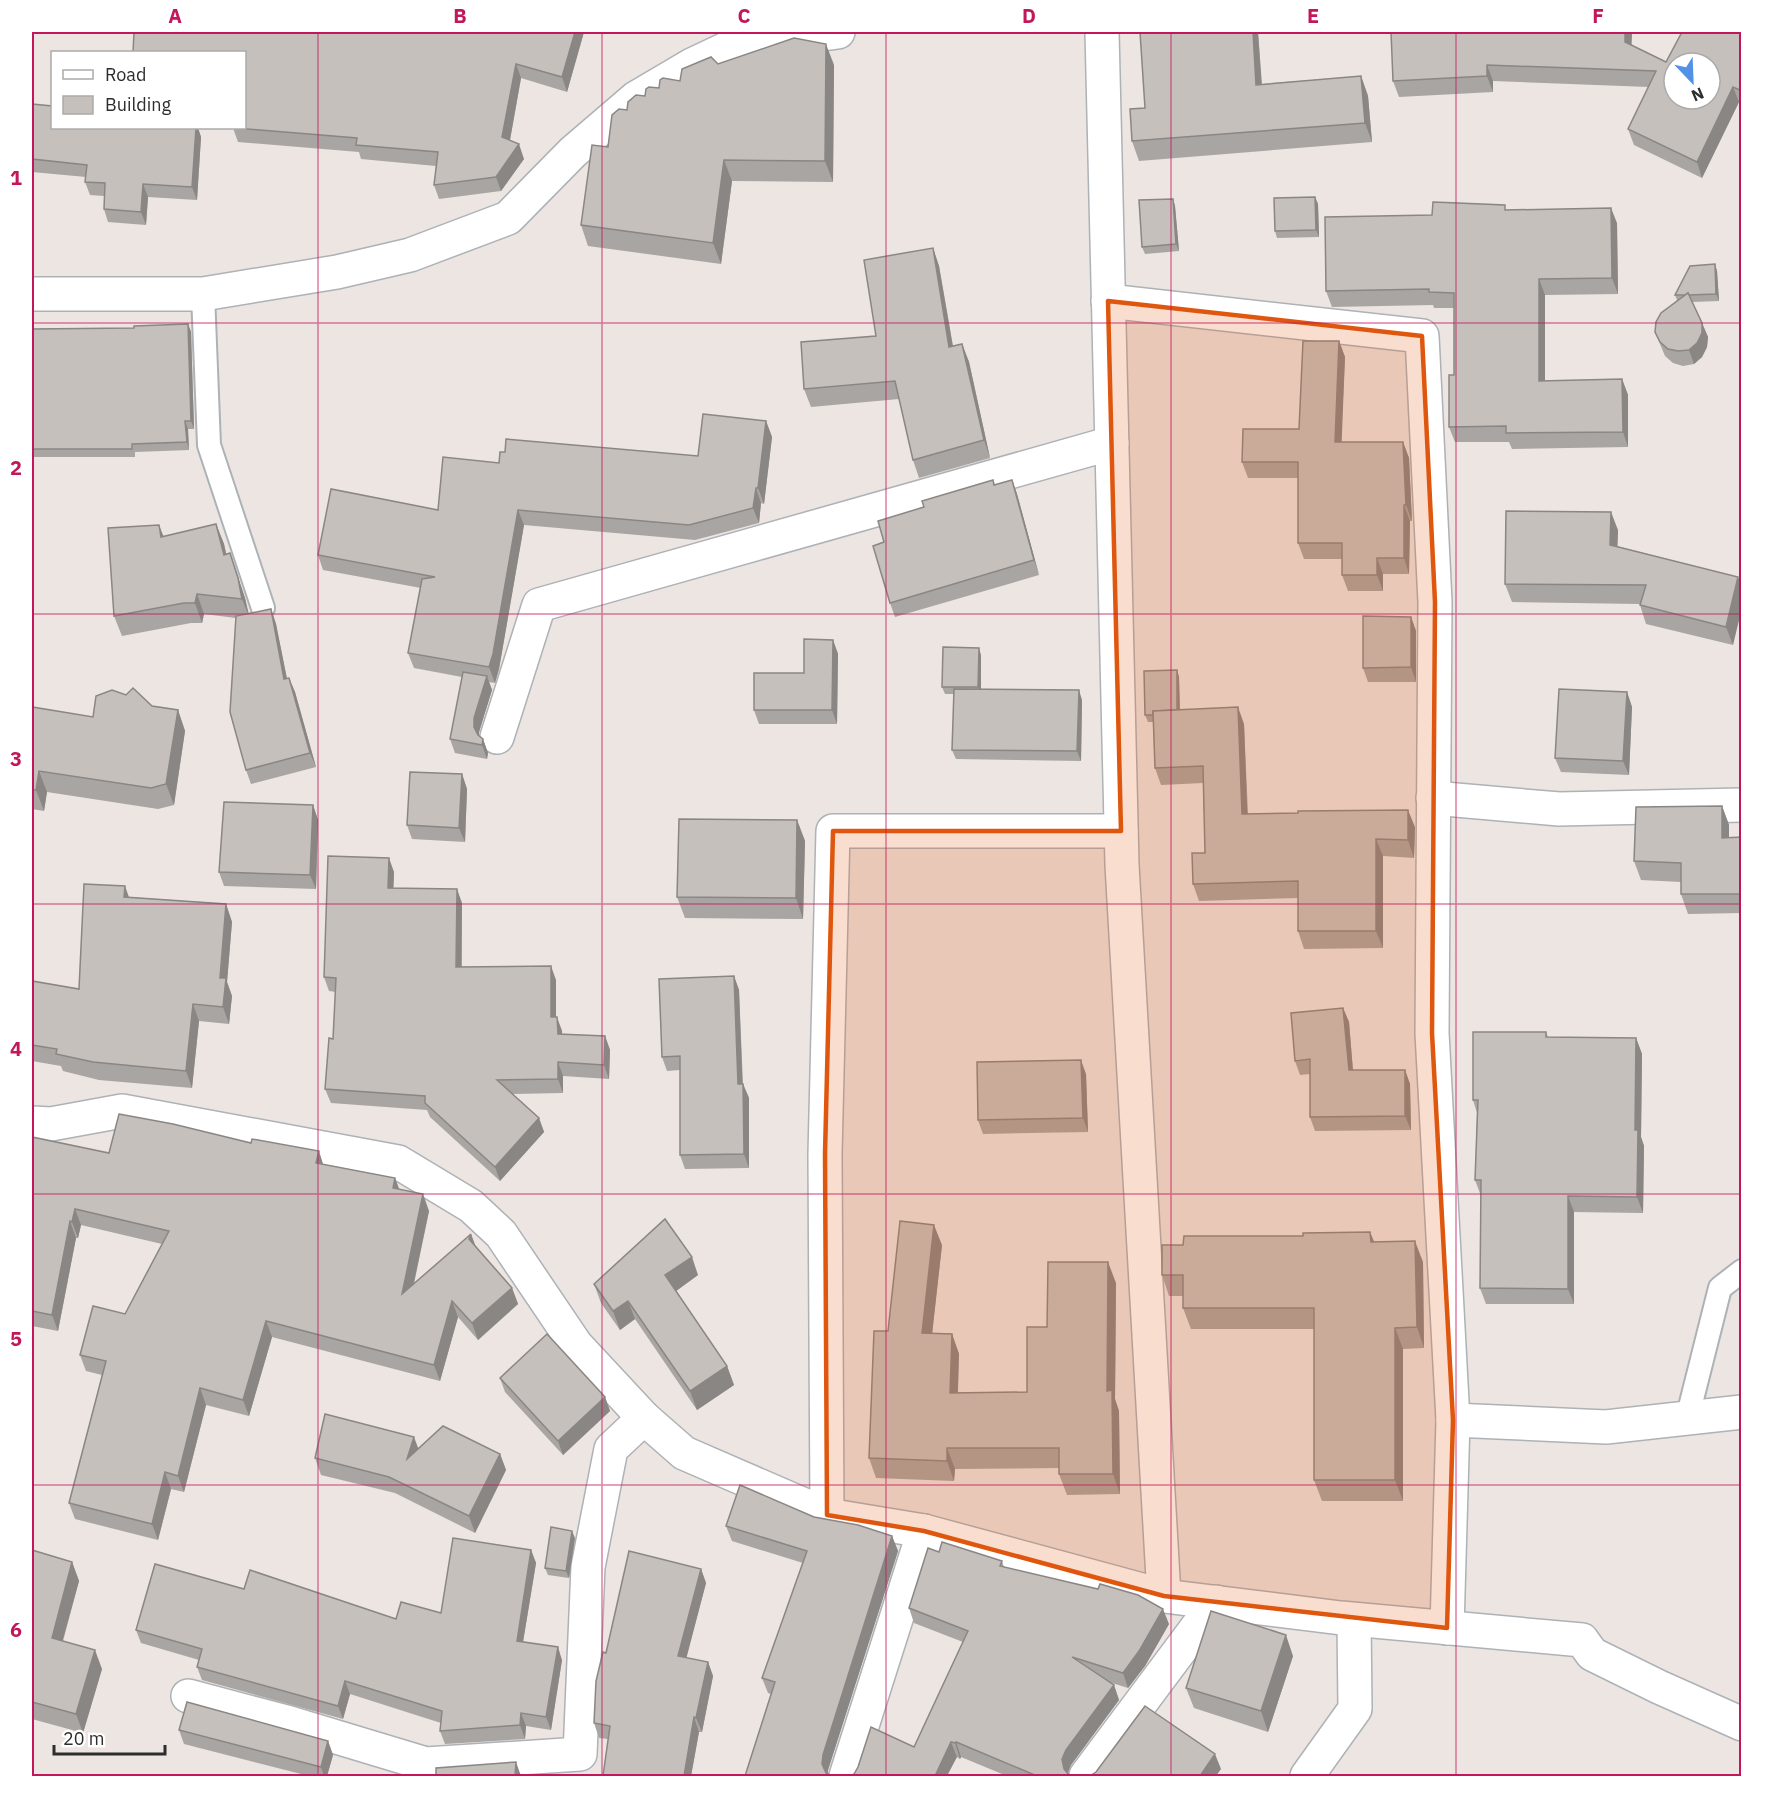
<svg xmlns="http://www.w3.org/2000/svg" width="1773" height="1808" viewBox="0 0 1773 1808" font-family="'IBM Plex Sans',sans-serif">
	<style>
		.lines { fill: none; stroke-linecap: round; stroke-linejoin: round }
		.service-casing { stroke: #adb2b7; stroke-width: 26 }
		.minor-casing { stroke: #adb2b7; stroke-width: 36 }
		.tertiary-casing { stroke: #adb2b7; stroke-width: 36 }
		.service { stroke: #fff; stroke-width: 22 }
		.minor { stroke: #fff; stroke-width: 33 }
		.tertiary { stroke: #fff; stroke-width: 33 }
		.wall { fill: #a9a5a2 }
		.shaded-wall { fill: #8a8684 }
		.building { fill: #c5c0bc; stroke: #8a8684; stroke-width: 1.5; fill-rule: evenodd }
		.marked { fill: #df570e; fill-opacity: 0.2; stroke: #df570e; stroke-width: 4.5; stroke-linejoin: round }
		.grid { fill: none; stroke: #c2185b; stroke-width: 1.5; stroke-opacity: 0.55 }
		.neatline { fill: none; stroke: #c2185b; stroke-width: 2 }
		.grid-label { font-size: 20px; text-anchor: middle; font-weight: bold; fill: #c2185b }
	</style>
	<rect width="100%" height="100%" fill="#ece5e1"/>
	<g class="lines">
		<g class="service-casing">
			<g id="service">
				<path d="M 203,294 L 209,445 L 263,608"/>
				<path d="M 1687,1419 L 1720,1288 L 1742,1271"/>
			</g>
		</g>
		<g class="minor-casing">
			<g id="minor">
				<path d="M 1102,32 L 1122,865 L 1164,1596"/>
				<path d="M 32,294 L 203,294 L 337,272 L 410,255 L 508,218 L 573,152 L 636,98 L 692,65 L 762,32"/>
				<path d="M 1108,301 L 1422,336 L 1435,602 L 1432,1033 L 1453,1420 L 1606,1427 L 1742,1412"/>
				<path d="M 497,737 L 539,605 L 1112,443"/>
				<path d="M 1433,798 L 1559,809 L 1742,805"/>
				<path d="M 32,1123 L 51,1124 L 122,1111 L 398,1162 L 471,1206 L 501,1234 L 576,1345 L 644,1418 L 684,1453 L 827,1515 L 924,1531 L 1164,1596 L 1341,1618 L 1582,1640 L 1592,1654 L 1659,1687 L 1742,1724"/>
				<path d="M 827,1515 L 825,1154 L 833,831 L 1121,831"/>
				<path d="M 1447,1628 L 1453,1420"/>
				<path d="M 188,1696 L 290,1723 L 426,1764 L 580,1754 L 588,1567 L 611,1449 L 644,1418"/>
				<path d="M 846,1776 L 924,1531"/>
				<path d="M 1086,1776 L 1216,1602"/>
				<path d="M 1307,1776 L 1355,1709 L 1354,1620"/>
			</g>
		</g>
		<g class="tertiary-casing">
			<path id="tertiary" d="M 766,32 L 801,37 L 838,32"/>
		</g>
		<use href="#service" class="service"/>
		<use href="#minor" class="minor"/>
		<use href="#tertiary" class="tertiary"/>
	</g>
	<g class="wall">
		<path d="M 134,32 L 584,32 L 567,92 L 521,78 L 510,140 L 524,159 L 501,191 L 439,199 L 434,185 L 436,166 L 361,159 L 359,152 L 238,142 L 233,128 L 244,52 L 133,52 Z"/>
		<path d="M 1140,32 L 1258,32 L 1262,84 L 1361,76 L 1368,96 L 1372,142 L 1139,161 L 1132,141 L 1145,108 Z"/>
		<path d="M 1391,32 L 1632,32 L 1631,45 L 1666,62 L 1742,32 L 1742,104 L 1739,102 L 1702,178 L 1634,145 L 1628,129 L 1649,87 L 1493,81 L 1493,92 L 1399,97 L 1393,81 Z"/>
		<path d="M 718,64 L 834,65 L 833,182 L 732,181 L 721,264 L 588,246 L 581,225 L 608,147 L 627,110 L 645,96 Z"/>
		<path d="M 32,104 L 52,128 L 198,128 L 201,137 L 197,200 L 148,197 L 146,225 L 108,222 L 104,209 L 104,196 L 90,195 L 85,182 L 86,177 L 32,172 Z"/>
		<path d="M 1315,197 L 1318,204 L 1319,237 L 1277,238 L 1275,231 Z"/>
		<path d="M 1173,199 L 1175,206 L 1179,251 L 1145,254 L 1142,247 Z"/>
		<path d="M 1507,210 L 1617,223 L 1618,294 L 1545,295 L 1545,381 L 1622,379 L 1628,395 L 1628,447 L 1512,449 L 1509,442 L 1455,442 L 1449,427 L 1454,375 L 1454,308 L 1434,308 L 1433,305 L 1332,307 L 1326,291 L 1432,215 Z"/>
		<path d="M 933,248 L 939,266 L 953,346 L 962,344 L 969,362 L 990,458 L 919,478 L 913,460 L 899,399 L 811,407 L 804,389 L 876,336 Z"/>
		<path d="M 1715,264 L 1717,271 L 1719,301 L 1692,302 L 1702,323 L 1708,337 L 1707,347 L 1702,357 L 1694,364 L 1683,366 L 1673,363 L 1665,356 L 1655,332 L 1677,300 L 1675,295 Z"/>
		<path d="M 188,324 L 191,332 L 194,429 L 188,429 L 189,450 L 135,452 L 135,457 L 32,457 L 32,329 L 134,328 Z"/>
		<path d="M 1339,341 L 1345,357 L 1341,442 L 1403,442 L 1409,458 L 1412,521 L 1410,521 L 1409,574 L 1383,574 L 1383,591 L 1348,591 L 1342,575 L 1342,559 L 1304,559 L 1298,543 L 1298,478 L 1248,478 L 1242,462 L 1299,429 Z"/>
		<path d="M 766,421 L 772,437 L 764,504 L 761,503 L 759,523 L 695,540 L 524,525 L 499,669 L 495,683 L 489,682 L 492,690 L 479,732 L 479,736 L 483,739 L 488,753 L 487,759 L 455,753 L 450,739 L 462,677 L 414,668 L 408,653 L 421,588 L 323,570 L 318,555 L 438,510 L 499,463 L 698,456 Z"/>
		<path d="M 993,480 L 995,485 L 1012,480 L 1017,494 L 1039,575 L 895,617 L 890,603 L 884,542 L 924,507 Z"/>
		<path d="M 216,524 L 224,544 L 226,554 L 230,553 L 245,598 L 248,614 L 271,609 L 276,624 L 287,679 L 289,678 L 295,692 L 316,767 L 251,784 L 246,770 L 236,618 L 204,614 L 202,623 L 191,623 L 122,636 L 114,616 L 164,537 Z"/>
		<path d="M 1618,530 L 1617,546 L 1738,577 L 1733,645 L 1646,624 L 1640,605 L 1640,604 L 1512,602 L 1505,584 Z"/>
		<path d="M 1411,617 L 1416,631 L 1416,682 L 1368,682 L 1363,668 Z"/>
		<path d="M 833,640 L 838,654 L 837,724 L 759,724 L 754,710 L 804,673 Z"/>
		<path d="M 981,655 L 981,689 L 1082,700 L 1081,761 L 956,759 L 952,750 L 954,694 L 945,694 L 942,687 Z"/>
		<path d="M 1177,670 L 1179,677 L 1180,710 L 1244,724 L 1248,814 L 1415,827 L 1414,858 L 1383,856 L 1383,948 L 1304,949 L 1298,931 L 1298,898 L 1199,901 L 1193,884 L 1205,853 L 1203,783 L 1161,785 L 1155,768 L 1153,722 L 1148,722 L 1145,715 Z"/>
		<path d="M 1627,692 L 1632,707 L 1629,775 L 1561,772 L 1555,758 Z"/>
		<path d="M 152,706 L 178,710 L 185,731 L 174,805 L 158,809 L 47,792 L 44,811 L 32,809 L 32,707 L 93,717 Z"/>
		<path d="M 462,774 L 467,789 L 465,842 L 412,839 L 407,825 Z"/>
		<path d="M 313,805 L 318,820 L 316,889 L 224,886 L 219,872 Z"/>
		<path d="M 1722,806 L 1729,825 L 1729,837 L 1742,837 L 1742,913 L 1688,914 L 1681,894 L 1681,882 L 1641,880 L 1634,861 Z"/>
		<path d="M 797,820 L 805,841 L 803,919 L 685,918 L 677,897 Z"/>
		<path d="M 394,872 L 393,888 L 462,903 L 462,967 L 556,980 L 556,1017 L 562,1031 L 562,1034 L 605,1036 L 610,1050 L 609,1079 L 563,1076 L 563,1093 L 512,1094 L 539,1118 L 544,1132 L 500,1181 L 430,1117 L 427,1110 L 331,1103 L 325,1089 L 333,1039 L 336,992 L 329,991 L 324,977 Z"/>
		<path d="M 129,897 L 226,904 L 232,922 L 227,982 L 232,996 L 229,1024 L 199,1021 L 192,1088 L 99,1080 L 63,1071 L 61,1066 L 32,1061 L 32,981 L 79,989 Z"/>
		<path d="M 734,976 L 739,990 L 743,1084 L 749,1098 L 749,1168 L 685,1169 L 680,1155 L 680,1070 L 667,1071 L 662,1057 Z"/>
		<path d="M 1343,1008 L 1349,1022 L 1353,1070 L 1405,1070 L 1410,1084 L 1411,1130 L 1315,1131 L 1310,1117 L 1310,1074 L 1300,1075 L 1295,1061 Z"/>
		<path d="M 1546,1032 L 1548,1037 L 1636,1038 L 1642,1054 L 1641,1137 L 1644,1146 L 1643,1213 L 1574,1212 L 1574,1304 L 1486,1304 L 1480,1288 L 1481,1196 L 1475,1180 L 1477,1113 L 1473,1100 Z"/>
		<path d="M 1086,1074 L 1088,1132 L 983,1134 L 978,1120 Z"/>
		<path d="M 32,1137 L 109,1153 L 323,1164 L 395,1178 L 399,1189 L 429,1211 L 414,1284 L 471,1234 L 475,1246 L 512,1288 L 518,1304 L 478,1340 L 458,1317 L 440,1381 L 272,1337 L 249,1416 L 206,1405 L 184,1492 L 171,1489 L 158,1540 L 75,1519 L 69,1503 L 102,1375 L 86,1371 L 80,1355 L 125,1314 L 162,1244 L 81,1225 L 78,1238 L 76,1238 L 58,1331 L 32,1326 Z"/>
		<path d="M 1370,1232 L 1374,1241 L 1423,1262 L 1424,1348 L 1403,1349 L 1403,1501 L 1322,1501 L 1314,1480 L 1314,1329 L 1191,1329 L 1183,1308 L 1183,1296 L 1169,1296 L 1162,1275 L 1183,1245 Z"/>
		<path d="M 942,1245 L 932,1333 L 952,1334 L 959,1354 L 958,1393 L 1027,1392 L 1047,1327 L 1116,1283 L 1115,1399 L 1119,1411 L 1120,1494 L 1067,1495 L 1059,1474 L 1059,1468 L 955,1469 L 954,1481 L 876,1478 L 869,1458 L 888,1331 Z"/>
		<path d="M 698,1275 L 676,1291 L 727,1366 L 734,1385 L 697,1410 L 635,1319 L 620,1330 L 601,1303 L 594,1284 Z"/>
		<path d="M 500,1378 L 605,1397 L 610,1411 L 563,1455 L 505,1392 Z"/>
		<path d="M 418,1449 L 500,1454 L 506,1470 L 475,1533 L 395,1493 L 321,1475 L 315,1458 Z"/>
		<path d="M 814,1517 L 892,1536 L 898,1551 L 828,1770 L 745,1776 L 771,1694 L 768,1693 L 762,1678 L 803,1563 L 732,1541 L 726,1526 Z"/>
		<path d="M 575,1538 L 569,1578 L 548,1575 L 545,1568 Z"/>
		<path d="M 32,1550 L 72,1562 L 79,1581 L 63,1641 L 102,1669 L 83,1733 L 32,1719 Z"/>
		<path d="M 531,1550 L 536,1563 L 523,1642 L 562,1660 L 551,1730 L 526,1726 L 525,1739 L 445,1744 L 440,1731 L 441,1723 L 350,1694 L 343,1719 L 202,1680 L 197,1667 L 199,1660 L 141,1643 L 136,1630 L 244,1589 L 396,1619 L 441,1613 Z"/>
		<path d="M 939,1552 L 1002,1561 L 1004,1567 L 1169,1624 L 1145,1666 L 1128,1688 L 1109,1682 L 1114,1685 L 1119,1700 L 1071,1765 L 1068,1774 L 1070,1776 L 1007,1776 L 961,1757 L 960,1759 L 957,1757 L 914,1747 L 963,1642 L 914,1623 L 909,1608 Z"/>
		<path d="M 701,1569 L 706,1583 L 686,1658 L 708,1662 L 713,1676 L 702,1732 L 699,1732 L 691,1776 L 603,1776 L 608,1739 L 599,1738 L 594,1723 L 606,1653 Z"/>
		<path d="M 1293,1656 L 1268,1732 L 1194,1708 L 1186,1688 Z"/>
		<path d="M 179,1730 L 328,1741 L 333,1755 L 327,1776 L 309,1776 L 184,1744 Z"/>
	</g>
	<g class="shaded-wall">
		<path d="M 575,32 L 584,32 L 567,92 L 562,77 Z"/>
		<path d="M 1253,32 L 1258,32 L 1263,105 L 1256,85 Z"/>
		<path d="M 1625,32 L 1632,32 L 1631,58 L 1625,42 Z"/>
		<path d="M 826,44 L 834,65 L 833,182 L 825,161 Z"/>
		<path d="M 516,64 L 521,78 L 508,151 L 502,137 Z"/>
		<path d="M 1487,65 L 1493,81 L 1493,92 L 1487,76 Z"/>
		<path d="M 1361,76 L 1368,96 L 1372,142 L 1365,123 Z"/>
		<path d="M 1733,87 L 1739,102 L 1702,178 L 1697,162 Z"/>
		<path d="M 196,128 L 198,128 L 201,137 L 197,200 L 192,187 Z"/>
		<path d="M 519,144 L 524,159 L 501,191 L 496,177 Z"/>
		<path d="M 724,160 L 732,181 L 721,264 L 713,243 Z"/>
		<path d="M 143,184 L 148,197 L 146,225 L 141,212 Z"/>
		<path d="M 1315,197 L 1318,204 L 1319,237 L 1316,230 Z"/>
		<path d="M 1173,199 L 1175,206 L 1179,251 L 1176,244 Z"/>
		<path d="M 1611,208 L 1617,223 L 1618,294 L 1612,278 Z"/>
		<path d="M 933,248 L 939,266 L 956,365 L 949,347 Z"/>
		<path d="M 1715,264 L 1717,271 L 1719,301 L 1716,294 Z"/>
		<path d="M 1539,279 L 1545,295 L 1545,396 L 1539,381 Z"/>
		<path d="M 1702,323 L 1708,337 L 1707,347 L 1702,357 L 1694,364 L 1689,350 Z"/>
		<path d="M 188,324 L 191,332 L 194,429 L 191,421 Z"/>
		<path d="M 1339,341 L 1345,357 L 1341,458 L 1335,442 Z"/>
		<path d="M 962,344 L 969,362 L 990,458 L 984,440 Z"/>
		<path d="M 1622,379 L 1628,395 L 1628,447 L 1623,432 Z"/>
		<path d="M 185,421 L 188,429 L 189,450 L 187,442 Z"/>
		<path d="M 766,421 L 772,437 L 764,504 L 758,488 Z"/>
		<path d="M 1403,442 L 1409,458 L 1412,521 L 1406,505 Z"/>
		<path d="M 1012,480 L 1017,494 L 1039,575 L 1034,560 Z"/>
		<path d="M 756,488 L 761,503 L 759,523 L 753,508 Z"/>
		<path d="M 1404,505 L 1410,521 L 1409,574 L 1404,558 Z"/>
		<path d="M 518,510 L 524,525 L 499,669 L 495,683 L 489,667 Z"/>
		<path d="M 1611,512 L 1618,530 L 1617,563 L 1610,545 Z"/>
		<path d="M 216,524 L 224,544 L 231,575 L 224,555 Z"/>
		<path d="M 159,525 L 167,545 L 161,537 Z"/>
		<path d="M 230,553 L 245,598 L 250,619 L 242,599 Z"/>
		<path d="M 1377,558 L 1383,574 L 1383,591 L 1377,575 Z"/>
		<path d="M 1738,577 L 1742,587 L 1742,608 L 1733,645 L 1726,627 Z"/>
		<path d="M 197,594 L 204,614 L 202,623 L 195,603 Z"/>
		<path d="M 271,609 L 276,624 L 290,694 L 284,679 Z"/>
		<path d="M 1411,617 L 1416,631 L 1416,682 L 1411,667 Z"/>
		<path d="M 833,640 L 838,654 L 837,724 L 832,710 Z"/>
		<path d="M 979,648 L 981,655 L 981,694 L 978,687 Z"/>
		<path d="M 1177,670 L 1179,677 L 1180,721 L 1178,714 Z"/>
		<path d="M 487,676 L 492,690 L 479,732 L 479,742 L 474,727 L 474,718 Z"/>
		<path d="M 289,678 L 295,692 L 316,767 L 310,753 Z"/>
		<path d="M 1079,690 L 1082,700 L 1081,761 L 1077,751 Z"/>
		<path d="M 1627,692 L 1632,707 L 1629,775 L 1623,761 Z"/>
		<path d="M 1238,707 L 1244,724 L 1248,831 L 1242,814 Z"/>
		<path d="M 178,710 L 185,731 L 174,805 L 166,784 Z"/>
		<path d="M 483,739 L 488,753 L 487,759 L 482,745 Z"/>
		<path d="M 39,771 L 47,792 L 44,811 L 36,790 Z"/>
		<path d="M 462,774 L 467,789 L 465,842 L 459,828 Z"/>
		<path d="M 313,805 L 318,820 L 316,889 L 310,875 Z"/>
		<path d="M 1722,806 L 1729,825 L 1729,857 L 1722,838 Z"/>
		<path d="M 1408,810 L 1415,827 L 1414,858 L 1408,840 Z"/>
		<path d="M 797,820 L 805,841 L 803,919 L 796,898 Z"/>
		<path d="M 1376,839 L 1383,856 L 1383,948 L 1376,931 Z"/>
		<path d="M 389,858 L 394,872 L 393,902 L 388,888 Z"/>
		<path d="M 125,886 L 131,903 L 124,897 Z"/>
		<path d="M 457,889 L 462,903 L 461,981 L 456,967 Z"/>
		<path d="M 226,904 L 232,922 L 227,982 L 232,996 L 229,1024 L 223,1007 L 220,978 Z"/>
		<path d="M 551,966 L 556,980 L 556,1031 L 551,1017 Z"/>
		<path d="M 734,976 L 739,990 L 743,1099 L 738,1084 Z"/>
		<path d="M 193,1004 L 199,1021 L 192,1088 L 186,1071 Z"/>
		<path d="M 1343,1008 L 1349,1022 L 1354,1084 L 1349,1070 Z"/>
		<path d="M 557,1017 L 562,1031 L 563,1048 L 558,1034 Z"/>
		<path d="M 605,1036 L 610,1050 L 609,1079 L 604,1065 Z"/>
		<path d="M 1636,1038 L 1642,1054 L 1641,1137 L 1644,1146 L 1643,1213 L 1637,1197 L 1635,1130 Z"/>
		<path d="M 1081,1060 L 1086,1074 L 1088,1132 L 1083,1118 Z"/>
		<path d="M 558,1062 L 563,1076 L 563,1093 L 558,1079 Z"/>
		<path d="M 1405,1070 L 1410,1084 L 1411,1130 L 1405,1116 Z"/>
		<path d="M 743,1084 L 749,1098 L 749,1168 L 744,1154 Z"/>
		<path d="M 539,1118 L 544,1132 L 500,1181 L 495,1167 Z"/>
		<path d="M 319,1151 L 324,1167 L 316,1163 Z"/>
		<path d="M 395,1178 L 401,1194 L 393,1188 Z"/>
		<path d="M 423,1194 L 429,1211 L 408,1310 L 402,1294 Z"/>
		<path d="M 1568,1196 L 1574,1212 L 1574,1304 L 1568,1289 Z"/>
		<path d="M 75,1209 L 81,1225 L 78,1238 L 72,1222 Z"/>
		<path d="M 70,1221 L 76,1238 L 58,1331 L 52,1315 Z"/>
		<path d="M 934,1225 L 942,1245 L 930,1353 L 922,1333 Z"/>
		<path d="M 1370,1232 L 1378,1253 L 1371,1242 Z"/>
		<path d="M 471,1234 L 477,1250 L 469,1239 Z"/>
		<path d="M 1415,1241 L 1423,1262 L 1424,1348 L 1417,1327 Z"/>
		<path d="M 692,1257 L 698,1275 L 672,1294 L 665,1275 Z"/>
		<path d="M 1108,1262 L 1116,1283 L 1115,1399 L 1119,1411 L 1120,1494 L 1113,1474 L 1107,1391 Z"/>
		<path d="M 512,1288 L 518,1304 L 478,1340 L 472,1323 Z"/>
		<path d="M 452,1301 L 458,1317 L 440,1381 L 434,1365 Z"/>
		<path d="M 628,1301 L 635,1319 L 620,1330 L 613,1311 Z"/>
		<path d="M 266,1321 L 272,1337 L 249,1416 L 243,1400 Z"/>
		<path d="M 1395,1328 L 1403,1349 L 1403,1501 L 1395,1480 Z"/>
		<path d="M 952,1334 L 959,1354 L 957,1413 L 950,1393 Z"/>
		<path d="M 727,1366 L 734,1385 L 697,1410 L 690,1391 Z"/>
		<path d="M 200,1388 L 206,1405 L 184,1492 L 178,1476 Z"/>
		<path d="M 605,1397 L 610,1411 L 563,1455 L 558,1441 Z"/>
		<path d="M 414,1437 L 420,1453 L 407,1459 Z"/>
		<path d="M 947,1448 L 955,1469 L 954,1481 L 947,1461 Z"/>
		<path d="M 500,1454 L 506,1470 L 475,1533 L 469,1516 Z"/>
		<path d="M 165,1472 L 171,1489 L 158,1540 L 152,1524 Z"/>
		<path d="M 572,1531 L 575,1538 L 569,1578 L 566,1571 Z"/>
		<path d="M 892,1536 L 898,1551 L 828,1770 L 828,1776 L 822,1764 L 823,1755 Z"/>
		<path d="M 531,1550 L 536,1563 L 521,1654 L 517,1641 Z"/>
		<path d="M 72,1562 L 79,1581 L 58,1657 L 52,1638 Z"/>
		<path d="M 701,1569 L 706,1583 L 683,1671 L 678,1656 Z"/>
		<path d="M 1163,1609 L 1169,1624 L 1145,1666 L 1128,1688 L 1123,1673 Z"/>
		<path d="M 1286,1635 L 1293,1656 L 1268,1732 L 1261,1711 Z"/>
		<path d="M 558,1647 L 562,1660 L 551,1730 L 546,1717 Z"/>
		<path d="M 95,1650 L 102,1669 L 83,1733 L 76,1714 Z"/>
		<path d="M 708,1662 L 713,1676 L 702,1732 L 696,1718 Z"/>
		<path d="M 345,1681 L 350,1694 L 343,1719 L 338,1706 Z"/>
		<path d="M 1114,1685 L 1119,1700 L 1071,1765 L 1067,1774 L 1064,1769 L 1062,1759 L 1066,1750 Z"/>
		<path d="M 521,1713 L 526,1726 L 525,1739 L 520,1725 Z"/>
		<path d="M 694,1717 L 699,1732 L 691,1776 L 684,1776 Z"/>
		<path d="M 328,1741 L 333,1755 L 327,1776 L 324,1776 L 321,1767 Z"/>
		<path d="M 951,1742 L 957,1757 L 947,1776 L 935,1776 Z"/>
		<path d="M 956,1742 L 961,1757 L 960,1759 L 955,1743 Z"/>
		<path d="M 1215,1754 L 1221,1769 L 1216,1776 L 1200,1776 Z"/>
		<path d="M 516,1762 L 521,1776 L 515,1776 Z"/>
	</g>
	<g class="building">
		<path d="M 134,32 L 575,32 L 562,77 L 516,64 L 502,137 L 519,144 L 496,177 L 434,185 L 438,152 L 356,145 L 357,138 L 236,128 L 244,128 L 244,52 L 133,52 Z"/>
		<path d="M 1140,32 L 1253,32 L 1256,85 L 1361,76 L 1365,123 L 1132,141 L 1130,109 L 1145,108 Z"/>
		<path d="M 1391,32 L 1625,32 L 1625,42 L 1666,62 L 1682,32 L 1742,32 L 1742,91 L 1733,87 L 1697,162 L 1628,129 L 1656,71 L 1487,65 L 1487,76 L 1393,81 ZM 1674,63 L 1710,63 L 1710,99 L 1674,99 Z"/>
		<path d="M 794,38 L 826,44 L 825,161 L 724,160 L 713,243 L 581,225 L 592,145 L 608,147 L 612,115 L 619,109 L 627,110 L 628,102 L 636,95 L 645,96 L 646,89 L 649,87 L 659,88 L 660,80 L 663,78 L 680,81 L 682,69 L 711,57 L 718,64 Z"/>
		<path d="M 32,104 L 52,106 L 52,128 L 196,128 L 192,187 L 143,184 L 141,212 L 104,209 L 105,183 L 85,182 L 87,165 L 32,159 Z"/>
		<path d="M 1315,197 L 1316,230 L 1275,231 L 1274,198 Z"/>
		<path d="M 1173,199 L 1176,244 L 1142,247 L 1139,200 Z"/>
		<path d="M 1433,202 L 1505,205 L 1505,210 L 1611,208 L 1612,278 L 1539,279 L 1539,381 L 1622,379 L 1623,432 L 1506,433 L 1506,426 L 1449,427 L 1449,375 L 1454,375 L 1454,293 L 1429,292 L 1429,289 L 1326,291 L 1325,217 L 1432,215 Z"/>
		<path d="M 933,248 L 949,347 L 962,344 L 984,440 L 913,460 L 895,381 L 804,389 L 801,342 L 876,336 L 864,260 Z"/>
		<path d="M 1715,264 L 1716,294 L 1689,295 L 1688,293 L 1685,295 L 1675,295 L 1690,266 Z"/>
		<path d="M 1688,293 L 1702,323 L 1702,333 L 1697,343 L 1689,350 L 1678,351 L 1668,349 L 1660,342 L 1655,332 L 1656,322 L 1661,313 Z"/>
		<path d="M 188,324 L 191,421 L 185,421 L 187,442 L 132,444 L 132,449 L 32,449 L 32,329 L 134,328 L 134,326 Z"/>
		<path d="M 1303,341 L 1339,341 L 1335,442 L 1403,442 L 1406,505 L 1404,505 L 1404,558 L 1377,558 L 1377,575 L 1342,575 L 1342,543 L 1298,543 L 1298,462 L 1242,462 L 1243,429 L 1299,429 Z"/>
		<path d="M 703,414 L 766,421 L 758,488 L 756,488 L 753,508 L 689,525 L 518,510 L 493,654 L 489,667 L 408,653 L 422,579 L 435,577 L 318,555 L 331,489 L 438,510 L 443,457 L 499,463 L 500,452 L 505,452 L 506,439 L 698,456 Z"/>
		<path d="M 993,480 L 994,485 L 1012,480 L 1034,560 L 890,603 L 873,546 L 884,542 L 878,521 L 924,507 L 922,501 Z"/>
		<path d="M 1506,511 L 1611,512 L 1610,545 L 1738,577 L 1726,627 L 1640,605 L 1646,585 L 1505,584 Z"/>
		<path d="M 216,524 L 224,555 L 230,553 L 238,578 L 242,599 L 197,594 L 195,603 L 184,603 L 114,616 L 108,528 L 159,525 L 161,537 Z"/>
		<path d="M 271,609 L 284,679 L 289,678 L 310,753 L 246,770 L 230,712 L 236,616 Z"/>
		<path d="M 1363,616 L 1411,617 L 1411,667 L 1363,668 Z"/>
		<path d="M 804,639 L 833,640 L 832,710 L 754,710 L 754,673 L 804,673 Z"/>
		<path d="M 943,647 L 979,648 L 978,687 L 942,687 Z"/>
		<path d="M 1177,670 L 1177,710 L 1153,711 L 1153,715 L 1145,715 L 1144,671 Z"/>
		<path d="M 463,672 L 487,676 L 474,718 L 474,727 L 478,735 L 483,739 L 482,745 L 450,739 Z"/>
		<path d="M 133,688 L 152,706 L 178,710 L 166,784 L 151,788 L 39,771 L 36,790 L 32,790 L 32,707 L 93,717 L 96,696 L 112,690 L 126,695 Z"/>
		<path d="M 954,689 L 1079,690 L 1077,751 L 952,750 Z"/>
		<path d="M 1559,689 L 1627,692 L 1623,761 L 1555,758 Z"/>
		<path d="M 1238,707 L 1242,814 L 1298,813 L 1298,811 L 1408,810 L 1408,840 L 1376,839 L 1376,931 L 1298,931 L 1298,881 L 1193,884 L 1192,853 L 1205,853 L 1203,766 L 1155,768 L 1153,711 Z"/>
		<path d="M 410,772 L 462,774 L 459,828 L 407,825 Z"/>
		<path d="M 224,802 L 313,805 L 310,875 L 219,872 Z"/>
		<path d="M 1722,806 L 1722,838 L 1742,837 L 1742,894 L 1681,894 L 1681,863 L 1634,861 L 1636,807 Z"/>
		<path d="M 679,819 L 797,820 L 796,898 L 677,897 Z"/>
		<path d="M 328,856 L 389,858 L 388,888 L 457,889 L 456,967 L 551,966 L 551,1017 L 557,1017 L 558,1034 L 605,1036 L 604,1065 L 558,1062 L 558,1079 L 497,1080 L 539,1118 L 495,1167 L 425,1103 L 425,1096 L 325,1089 L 329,1038 L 333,1039 L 336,978 L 324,977 Z"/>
		<path d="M 84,884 L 125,886 L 124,897 L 226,904 L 220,978 L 226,978 L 223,1007 L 193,1004 L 186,1071 L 93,1062 L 56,1054 L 57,1049 L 32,1045 L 32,981 L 79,989 Z"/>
		<path d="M 734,976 L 738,1084 L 743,1084 L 744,1154 L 680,1155 L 680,1056 L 662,1057 L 659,979 Z"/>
		<path d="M 1343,1008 L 1349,1070 L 1405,1070 L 1405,1116 L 1310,1117 L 1310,1059 L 1295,1061 L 1291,1013 Z"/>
		<path d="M 1473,1032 L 1546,1032 L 1546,1037 L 1636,1038 L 1635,1130 L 1638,1130 L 1637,1197 L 1568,1196 L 1568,1289 L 1480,1288 L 1481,1180 L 1475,1180 L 1478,1100 L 1473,1100 Z"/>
		<path d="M 1081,1060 L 1083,1118 L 978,1120 L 977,1062 Z"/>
		<path d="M 119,1114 L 173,1124 L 251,1143 L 252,1139 L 319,1151 L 316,1163 L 395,1178 L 393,1188 L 423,1194 L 402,1294 L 471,1234 L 469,1239 L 512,1288 L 472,1323 L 452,1301 L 434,1365 L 266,1321 L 243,1400 L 200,1388 L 178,1476 L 165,1472 L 152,1524 L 69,1503 L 106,1361 L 80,1355 L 93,1306 L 125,1314 L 169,1231 L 75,1209 L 72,1222 L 70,1221 L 52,1315 L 32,1311 L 32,1137 L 109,1153 Z"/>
		<path d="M 665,1219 L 692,1257 L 665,1275 L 727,1366 L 690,1391 L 628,1301 L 613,1311 L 594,1284 Z"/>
		<path d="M 900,1221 L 934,1225 L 922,1333 L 952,1334 L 950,1393 L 1027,1392 L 1027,1327 L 1047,1327 L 1048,1262 L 1108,1262 L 1107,1391 L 1112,1390 L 1113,1474 L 1059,1474 L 1059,1448 L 947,1448 L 947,1461 L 869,1458 L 874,1331 L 888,1331 Z"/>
		<path d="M 1370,1232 L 1371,1242 L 1415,1241 L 1417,1327 L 1395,1328 L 1395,1480 L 1314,1480 L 1314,1308 L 1183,1308 L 1183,1275 L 1162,1275 L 1162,1245 L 1183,1245 L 1184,1236 L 1303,1236 L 1303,1233 Z"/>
		<path d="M 547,1334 L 605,1397 L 558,1441 L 500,1378 Z"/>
		<path d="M 325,1414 L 414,1437 L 407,1459 L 443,1426 L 500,1454 L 469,1516 L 389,1477 L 315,1458 Z"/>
		<path d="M 740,1485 L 814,1517 L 858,1525 L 892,1536 L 823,1755 L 822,1764 L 826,1773 L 832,1776 L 745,1776 L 775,1682 L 762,1678 L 807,1551 L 726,1526 Z"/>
		<path d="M 551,1527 L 572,1531 L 566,1571 L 545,1568 Z"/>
		<path d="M 453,1538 L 531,1550 L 517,1641 L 558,1647 L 546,1717 L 521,1713 L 520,1725 L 440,1731 L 442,1711 L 345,1681 L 338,1706 L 197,1667 L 202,1649 L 136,1630 L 155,1564 L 244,1589 L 250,1570 L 396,1619 L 401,1602 L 441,1613 Z"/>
		<path d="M 942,1542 L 1002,1561 L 1000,1566 L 1098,1589 L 1100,1584 L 1138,1595 L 1163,1609 L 1139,1651 L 1123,1673 L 1072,1657 L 1114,1685 L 1066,1750 L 1062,1759 L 1064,1769 L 1070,1776 L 1037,1776 L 956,1742 L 955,1743 L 951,1742 L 935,1776 L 850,1776 L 854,1774 L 858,1767 L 871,1727 L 914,1747 L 968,1631 L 909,1608 L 928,1548 L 939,1552 Z"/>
		<path d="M 32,1550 L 72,1562 L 52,1638 L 95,1650 L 76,1714 L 32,1702 Z"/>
		<path d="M 629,1551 L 701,1569 L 678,1656 L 708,1662 L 696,1718 L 694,1717 L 684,1776 L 603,1776 L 610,1726 L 594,1723 L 596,1681 L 603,1652 L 606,1653 Z"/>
		<path d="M 1211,1611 L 1286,1635 L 1261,1711 L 1186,1688 Z"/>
		<path d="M 187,1702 L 328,1741 L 321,1767 L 179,1730 Z"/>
		<path d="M 1145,1706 L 1215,1754 L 1200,1776 L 1090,1776 L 1096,1772 Z"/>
		<path d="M 516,1762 L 515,1776 L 436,1776 L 436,1768 Z"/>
	</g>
	<path class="marked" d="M 1108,301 L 1422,336 L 1435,602 L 1432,1033 L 1453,1420 L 1447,1628 L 1164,1596 L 924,1531 L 827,1515 L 825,1154 L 833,831 L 1121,831 Z"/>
	<path class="grid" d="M 318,32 L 318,1776M 602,32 L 602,1776M 886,32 L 886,1776M 1171,32 L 1171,1776M 1456,32 L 1456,1776M 32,323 L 1742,323M 32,614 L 1742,614M 32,904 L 1742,904M 32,1194 L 1742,1194M 32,1485 L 1742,1485"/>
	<rect width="1773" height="1808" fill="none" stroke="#ffffff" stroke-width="66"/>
	<rect x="51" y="51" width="195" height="78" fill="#ffffff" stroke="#ababab" stroke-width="1.5"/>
	<rect x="63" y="70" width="30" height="9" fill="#ffffff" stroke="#ababab" stroke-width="1.5"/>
	<text x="105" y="81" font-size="18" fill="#2d2d2d">Road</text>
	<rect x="63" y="96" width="30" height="18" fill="#c5c0bc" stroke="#ababab" stroke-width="1.5"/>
	<text x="105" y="111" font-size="18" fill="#2d2d2d">Building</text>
	<g transform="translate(1692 81) rotate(157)"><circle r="28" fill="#ffffff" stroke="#ababab" stroke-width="1.5"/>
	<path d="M0-4.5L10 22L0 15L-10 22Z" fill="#5391e7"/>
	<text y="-9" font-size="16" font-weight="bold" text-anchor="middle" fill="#2d2d2d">N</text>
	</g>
	<path d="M54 1745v9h111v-9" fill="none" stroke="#2d2d2d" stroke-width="3"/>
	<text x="63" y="1745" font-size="18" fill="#2d2d2d" stroke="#ffffff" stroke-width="4.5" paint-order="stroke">20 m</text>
	<rect x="33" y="33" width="1707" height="1742" class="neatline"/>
	<g class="grid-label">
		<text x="175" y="23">A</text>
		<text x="460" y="23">B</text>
		<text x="744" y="23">C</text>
		<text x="1029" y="23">D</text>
		<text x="1313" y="23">E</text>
		<text x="1598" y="23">F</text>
		<text x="16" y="185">1</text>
		<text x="16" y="475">2</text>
		<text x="16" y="766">3</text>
		<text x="16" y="1056">4</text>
		<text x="16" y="1346">5</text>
		<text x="16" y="1637">6</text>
	</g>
</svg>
